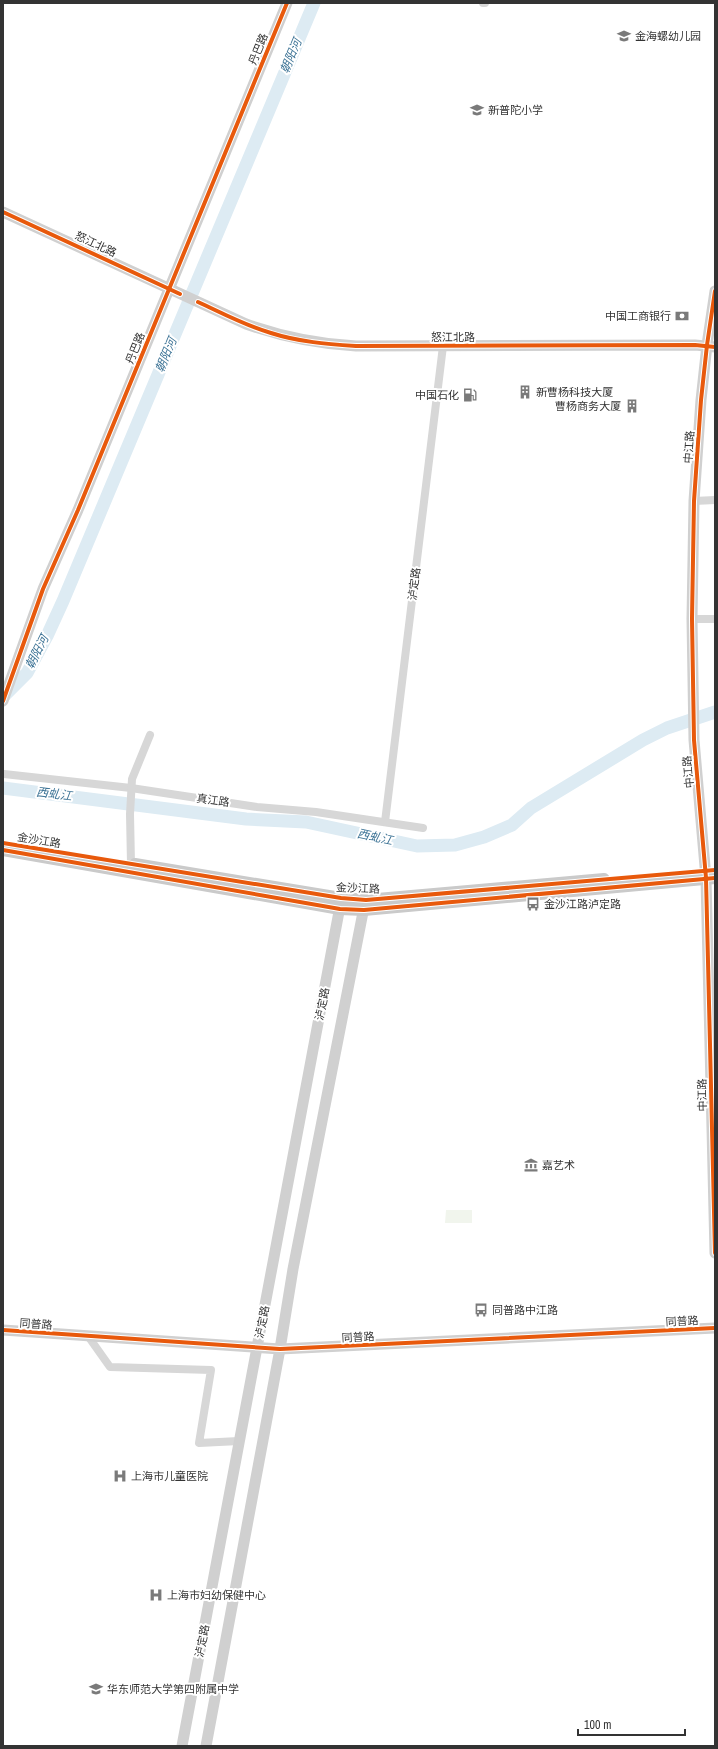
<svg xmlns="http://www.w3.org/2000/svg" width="718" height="1749" viewBox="0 0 718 1749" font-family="'Archivo Narrow','Noto Sans SC',sans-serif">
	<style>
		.pitch { fill: #f1f5ed }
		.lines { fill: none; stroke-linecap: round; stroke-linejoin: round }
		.river { stroke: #ddebf3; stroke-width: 13 }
		.street { stroke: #d7d7d7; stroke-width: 8 }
		.secondary { stroke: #d0d0d0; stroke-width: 11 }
		.primary { stroke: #cacaca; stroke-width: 12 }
		.cycleway-casing { stroke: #fff; stroke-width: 6 }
		.cycleway { stroke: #e8590c; stroke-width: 4 }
		.labels { text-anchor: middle; stroke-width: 4; stroke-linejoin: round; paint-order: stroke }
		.poi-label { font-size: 11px; fill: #333; stroke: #fff; text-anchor: start }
		.street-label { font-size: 11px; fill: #333; stroke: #fff }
		.water-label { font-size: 12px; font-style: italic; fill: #3f7597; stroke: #fff }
	</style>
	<rect width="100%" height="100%" fill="#fff"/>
	<path class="pitch" d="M 446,1210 L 472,1210 L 472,1223 L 445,1223 Z"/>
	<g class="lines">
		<g class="river">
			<path d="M 3,697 L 27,673 L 47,636 L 63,601 L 314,3"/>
			<path d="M 3,788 L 246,819 L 306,822 L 417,846 L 455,845 L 484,837 L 512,825 L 531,808 L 643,740 L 667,728 L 715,712"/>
		</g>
		<g class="street">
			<path d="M 483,3 L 485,3"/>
			<path d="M 694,501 L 715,500"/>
			<path d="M 692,619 L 715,619"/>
			<path d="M 4,774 L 131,788 L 257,807 L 316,812 L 423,828"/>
			<path d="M 385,822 L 443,346"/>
			<path d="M 131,864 L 130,814 L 132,779 L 150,735"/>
			<path d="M 88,1336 L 110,1367 L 211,1370 L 199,1443 L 239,1441"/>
		</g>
		<g class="secondary">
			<path d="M 3,212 L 246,324 C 283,337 318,344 356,346 L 695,345 L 715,347"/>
			<path d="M 715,291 L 707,345 L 701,400 L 694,501 L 692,619 L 694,740 L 706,878 L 715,1253"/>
			<path d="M 3,701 L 43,589 L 78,510 L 287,3"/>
			<path d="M 3,1330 L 280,1349 L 715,1328"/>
			<path d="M 182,1746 L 341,901"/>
			<path d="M 206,1746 L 280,1349 L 293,1269 L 365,902"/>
		</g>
		<g class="primary">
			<path d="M 3,850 L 340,909 L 364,910 L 715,878"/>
			<path d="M 135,864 L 341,898 L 366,900 L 604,879"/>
		</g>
		<g class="cycleway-casing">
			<g id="cycleway">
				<path d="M 3,212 L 180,294"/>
				<path d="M 715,291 L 707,345 L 701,400 L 694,501 L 692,619 L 694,740 L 706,878 L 715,1253"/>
				<path d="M 198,302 C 222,313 246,326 271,333 C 299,342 327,344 356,346 L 695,345 L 715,347"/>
				<path d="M 3,701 L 43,589 L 78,510 L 287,3"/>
				<path d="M 3,843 L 341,898 L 366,900 L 715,870"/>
				<path d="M 3,850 L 340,909 L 364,910 L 715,878"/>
				<path d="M 3,1330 L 280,1349 L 715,1328"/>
			</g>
		</g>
		<use href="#cycleway" class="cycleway"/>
	</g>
	<defs>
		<g id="school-bare" transform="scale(1.08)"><path d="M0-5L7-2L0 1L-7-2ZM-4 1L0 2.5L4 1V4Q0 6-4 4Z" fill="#7a7a7a" stroke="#fff" stroke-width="2.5" paint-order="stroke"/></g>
		<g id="bank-bare" transform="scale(1.08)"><path d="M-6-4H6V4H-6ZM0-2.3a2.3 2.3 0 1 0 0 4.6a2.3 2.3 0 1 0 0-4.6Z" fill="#7a7a7a" stroke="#fff" stroke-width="2.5" paint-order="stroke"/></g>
		<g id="building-bare" transform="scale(1.08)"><path d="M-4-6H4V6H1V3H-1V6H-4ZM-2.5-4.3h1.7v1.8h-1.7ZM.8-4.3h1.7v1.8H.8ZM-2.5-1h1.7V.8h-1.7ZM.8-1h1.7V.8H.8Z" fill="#7a7a7a" stroke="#fff" stroke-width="2.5" paint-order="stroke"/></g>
		<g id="fuel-bare" transform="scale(1.08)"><path d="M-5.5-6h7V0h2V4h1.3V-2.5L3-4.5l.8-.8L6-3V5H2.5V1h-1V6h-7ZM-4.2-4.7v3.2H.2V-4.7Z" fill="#7a7a7a" stroke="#fff" stroke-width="2.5" paint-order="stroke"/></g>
		<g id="bus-bare" transform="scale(1.08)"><path d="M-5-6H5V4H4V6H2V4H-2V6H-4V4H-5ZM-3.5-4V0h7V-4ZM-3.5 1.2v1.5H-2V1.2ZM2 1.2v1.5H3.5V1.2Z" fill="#7a7a7a" stroke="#fff" stroke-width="2.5" paint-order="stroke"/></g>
		<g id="museum-bare" transform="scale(1.08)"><path d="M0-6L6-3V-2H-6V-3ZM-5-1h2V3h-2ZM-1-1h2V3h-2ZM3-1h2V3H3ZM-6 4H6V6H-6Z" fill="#7a7a7a" stroke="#fff" stroke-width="2.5" paint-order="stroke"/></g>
		<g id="hospital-bare" transform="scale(1.08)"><path d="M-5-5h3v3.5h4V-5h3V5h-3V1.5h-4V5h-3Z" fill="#7a7a7a" stroke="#fff" stroke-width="2.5" paint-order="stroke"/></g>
	</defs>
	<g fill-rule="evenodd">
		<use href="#school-bare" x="624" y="36"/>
		<use href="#school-bare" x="477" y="110"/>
		<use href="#bank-bare" x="682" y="316"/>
		<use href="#building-bare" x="525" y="392"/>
		<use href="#fuel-bare" x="470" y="395"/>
		<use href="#building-bare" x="632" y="406"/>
		<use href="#bus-bare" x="533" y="904"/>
		<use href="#museum-bare" x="531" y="1165"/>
		<use href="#bus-bare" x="481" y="1310"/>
		<use href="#hospital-bare" x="120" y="1476"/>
		<use href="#hospital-bare" x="156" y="1595"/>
		<use href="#school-bare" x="96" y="1689"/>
	</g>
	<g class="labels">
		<g class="poi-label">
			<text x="635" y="40">金海螺幼儿园</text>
			<text x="488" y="114">新普陀小学</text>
			<text x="671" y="320" text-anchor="end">中国工商银行</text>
			<text x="536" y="396">新曹杨科技大厦</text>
			<text x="459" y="399" text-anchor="end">中国石化</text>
			<text x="621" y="410" text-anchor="end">曹杨商务大厦</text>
			<text x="544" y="908">金沙江路泸定路</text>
			<text x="542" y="1169">嘉艺术</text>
			<text x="492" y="1314">同普路中江路</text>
			<text x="131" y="1480">上海市儿童医院</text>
			<text x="167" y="1599">上海市妇幼保健中心</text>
			<text x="107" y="1693">华东师范大学第四附属中学</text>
		</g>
		<g class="street-label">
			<text transform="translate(258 49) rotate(-68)" y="4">丹巴路</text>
			<text transform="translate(96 244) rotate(25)" y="4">怒江北路</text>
			<text x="453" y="341">怒江北路</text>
			<text transform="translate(135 348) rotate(-68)" y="4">丹巴路</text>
			<text transform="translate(689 447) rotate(-86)" y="4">中江路</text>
			<text transform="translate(414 584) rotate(-83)" y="4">泸定路</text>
			<text transform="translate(688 772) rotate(-95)" y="4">中江路</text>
			<text transform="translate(213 800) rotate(8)" y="4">真江路</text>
			<text transform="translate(39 840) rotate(9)" y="4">金沙江路</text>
			<text transform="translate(358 888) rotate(2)" y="4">金沙江路</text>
			<text transform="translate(322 1004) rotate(-79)" y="4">泸定路</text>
			<text transform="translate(702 1095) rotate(-91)" y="4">中江路</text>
			<text transform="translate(682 1321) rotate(-3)" y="4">同普路</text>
			<text transform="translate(262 1322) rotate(-79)" y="4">泸定路</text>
			<text transform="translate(36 1324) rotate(4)" y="4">同普路</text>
			<text transform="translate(358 1337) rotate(-3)" y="4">同普路</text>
			<text transform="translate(202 1641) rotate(-79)" y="4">泸定路</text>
		</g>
		<g class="water-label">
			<text transform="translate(291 56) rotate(-67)" y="4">朝阳河</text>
			<text transform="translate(166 355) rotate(-67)" y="4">朝阳河</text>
			<text transform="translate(37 652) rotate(-63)" y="4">朝阳河</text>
			<text transform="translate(54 794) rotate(7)" y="4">西虬江</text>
			<text transform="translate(375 837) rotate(12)" y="4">西虬江</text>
		</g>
	</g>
	<rect width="718" height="1749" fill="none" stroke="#333333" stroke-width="8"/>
	<path d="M578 1729v6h107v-6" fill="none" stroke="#333333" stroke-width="2"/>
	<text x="584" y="1729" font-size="12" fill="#333333" stroke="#ffffff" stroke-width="3" paint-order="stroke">100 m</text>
</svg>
